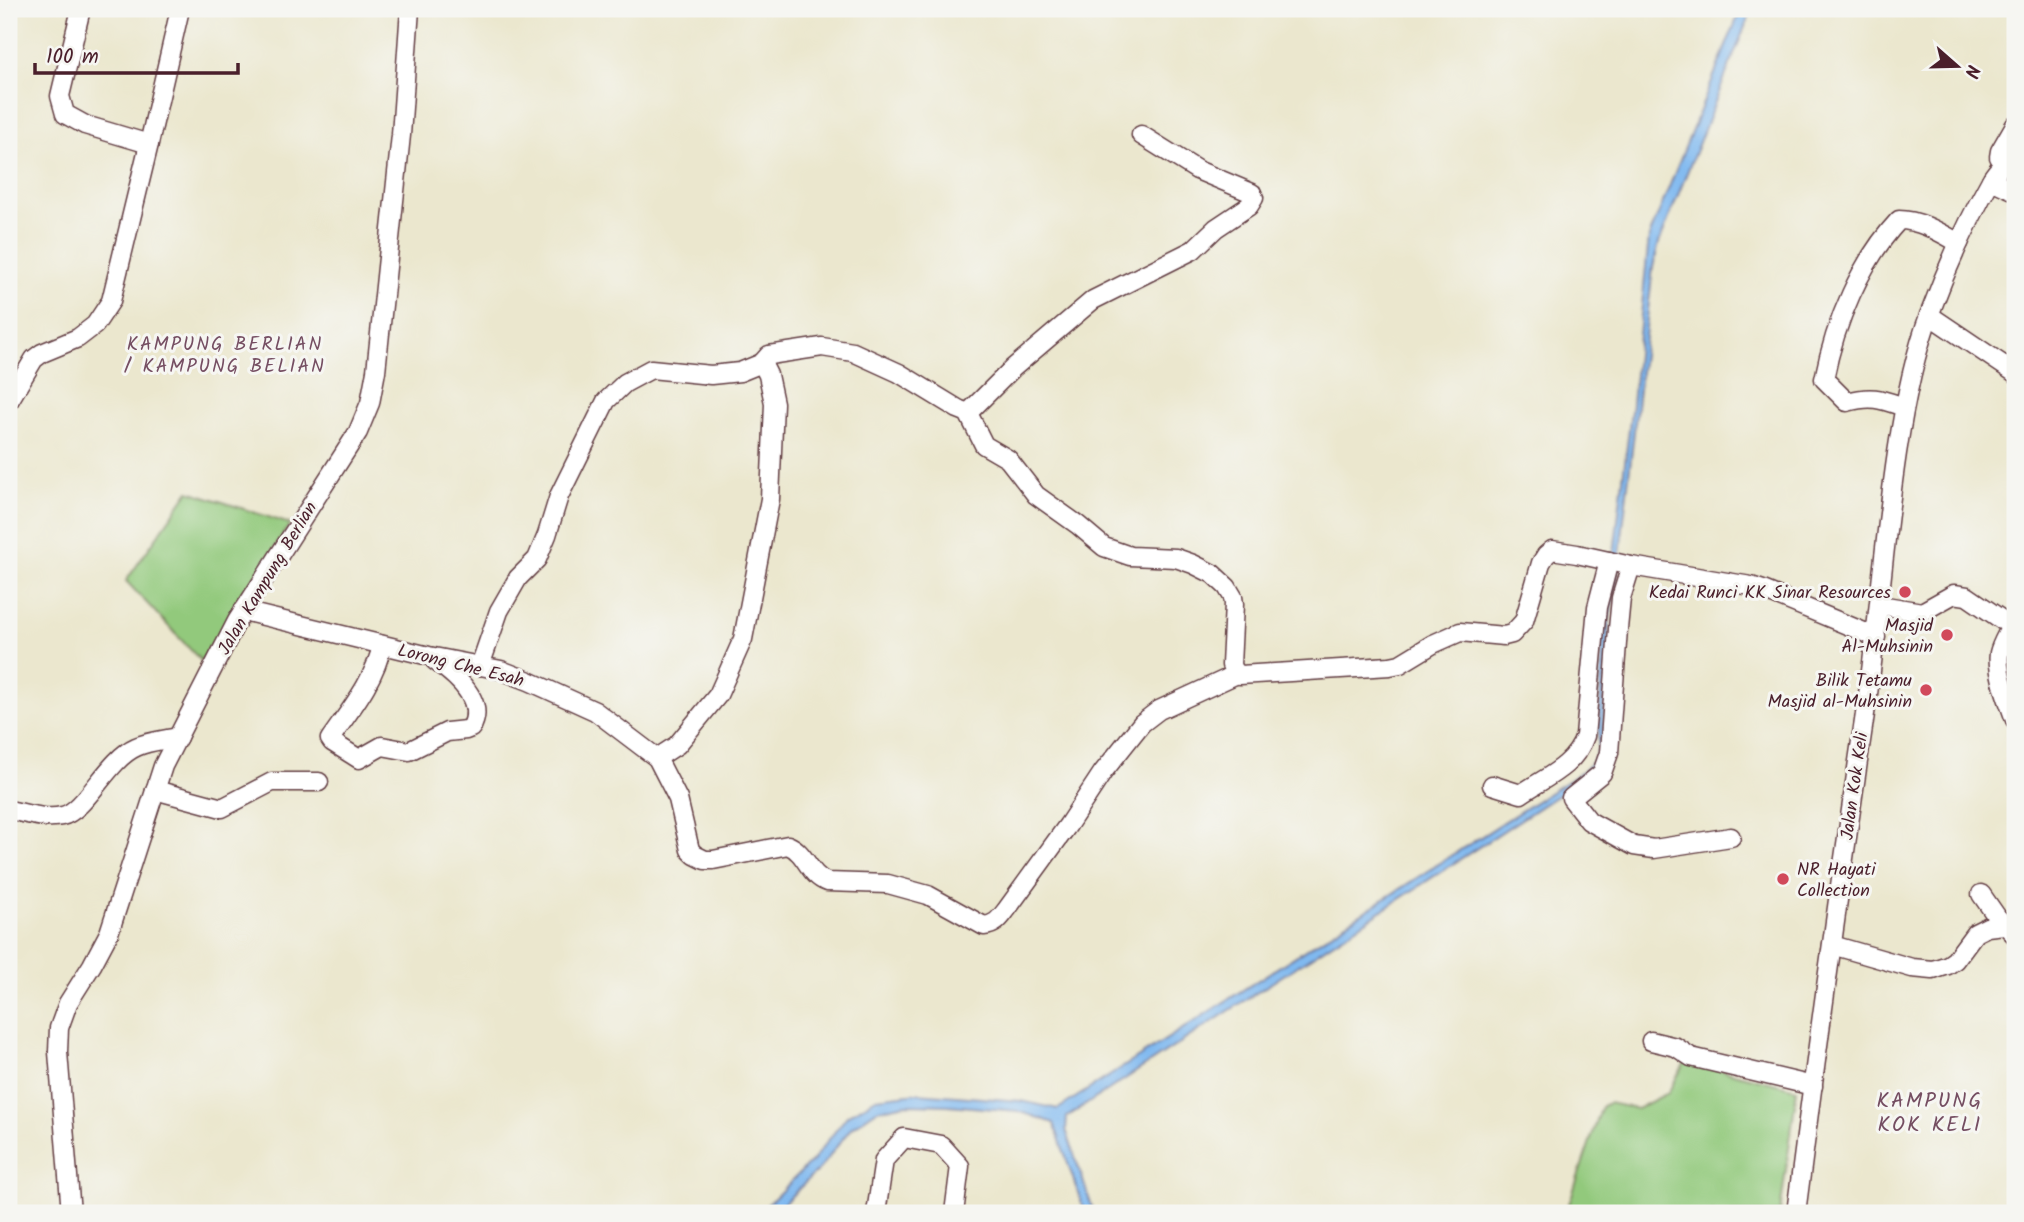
<svg xmlns="http://www.w3.org/2000/svg" width="2024" height="1222" viewBox="0 0 2024 1222" font-family="Kalam,sans-serif">
	<style>
		.green { fill: #92c97b; stroke: #6e7453; stroke-width: 2 }
		.water { fill: #80b9f0; stroke: #656c8e; stroke-width: 2 }
		.lines { fill: none; stroke-linecap: round; stroke-linejoin: round }
		.minor-casing { stroke: #623d43; stroke-width: 21 }
		.minor { stroke: #fff; stroke-width: 18 }
		.poi-dot { fill: #d1495b; stroke: #f6f6f2; stroke-width: 2.5 }
		.labels { text-anchor: middle; stroke-width: 6; stroke-linejoin: round; paint-order: stroke }
		.street-label { font-size: 18px; fill: #4a1f2b; stroke: #f6f6f2 }
		.poi-label { font-size: 18px; fill: #4a1f2b; stroke: #f6f6f2; text-anchor: end }
		.neighbourhood-label { font-size: 19px; letter-spacing: 2px; fill: #754e62; stroke: #f6f6f2 }
		.quarter-label { font-size: 21px; letter-spacing: 2px; fill: #754e62; stroke: #f6f6f2 }
	</style>
	<rect width="100%" height="100%" fill="#f6f6f2"/>
	<filter id="ink" filterUnits="userSpaceOnUse"><feTurbulence type="fractalNoise" baseFrequency=".0143" numOctaves="2"/><feDisplacementMap in="SourceGraphic" scale="14" xChannelSelector="R" yChannelSelector="G"/><feConvolveMatrix kernelMatrix="1 2 1 2 8 2 1 2 1" color-interpolation-filters="sRGB"/></filter>
	<filter id="wash" filterUnits="userSpaceOnUse"><feTurbulence type="fractalNoise" baseFrequency=".00686" numOctaves="4" result="noise"/><feDisplacementMap in="SourceGraphic" scale="28" xChannelSelector="R" yChannelSelector="G"/><feGaussianBlur stdDeviation="1.57" result="paint"/><feColorMatrix in="noise" values="0 0 0 0 0 0 0 0 0 0 0 0 0 0 0 0 0 1.4 0 .05"/><feComposite in="paint" operator="in"/></filter>
	<g filter="url(#wash)">
		<rect width="100%" height="100%" fill="#ebe7ce"/>
		<g class="green">
			<path d="M 189,491 L 290,524 L 201,661 L 126,581 Z"/>
			<path d="M 1686,1061 L 1797,1089 L 1780,1213 L 1566,1213 L 1602,1106 L 1609,1103 L 1637,1109 L 1668,1093 Z"/>
		</g>
		<path class="water" d="M 1741,9 L 1752,9 L 1659,243 L 1653,267 L 1617,579 L 1609,621 L 1603,731 L 1604,751 L 1597,766 L 1587,776 L 1067,1117 L 1066,1130 L 1094,1213 L 1085,1213 L 1054,1123 L 1018,1111 L 948,1105 L 906,1104 L 877,1110 L 852,1127 L 820,1168 L 774,1213 L 759,1213 L 813,1160 L 847,1116 L 876,1098 L 917,1093 L 1021,1101 L 1058,1109 L 1583,771 L 1594,760 L 1598,749 L 1603,619 L 1611,578 L 1632,404 L 1649,237 Z"/>
	</g>
	<g filter="url(#ink)">
		<g class="lines">
			<g class="minor-casing">
				<g id="minor">
					<path d="M 81,9 L 60,96 L 65,114 L 85,125 L 149,144"/>
					<path d="M 1999,157 L 2000,151 L 2015,125"/>
					<path d="M 1991,180 L 2015,191"/>
					<path d="M 1929,315 L 2015,373"/>
					<path d="M 9,401 L 34,359 L 42,353 L 78,338 L 95,325 L 111,301 L 149,144 L 180,9"/>
					<path d="M 1904,407 C 1881,399 1872,395 1847,402 L 1824,379 C 1835,323 1860,262 1899,220 C 1920,220 1941,233 1959,243"/>
					<path d="M 968,413 L 1013,368 L 1093,300 L 1193,250 L 1216,228 L 1249,206 L 1254,198 L 1252,193 L 1197,170 L 1141,135"/>
					<path d="M 1631,566 L 1621,598 L 1618,629 L 1609,753 L 1602,773 L 1571,798 L 1589,821 L 1634,846 L 1654,849 L 1731,837"/>
					<path d="M 1880,605 L 1922,612 L 1954,594 L 1967,596 L 2011,626 L 2015,627"/>
					<path d="M 243,611 L 429,656 L 501,670 L 529,681 L 595,711 L 657,758 L 678,799 L 690,850 L 695,855 L 705,860 L 713,860 L 788,845 C 807,853 808,875 827,882 L 888,884 L 928,895 L 984,926 C 996,925 1000,918 1007,909 L 1068,825 L 1103,772 L 1142,723 L 1159,710 L 1237,674"/>
					<path d="M 2011,626 C 2007,635 2001,644 1999,653 C 1996,672 2009,702 2015,720"/>
					<path d="M 382,645 C 375,680 350,710 330,739 L 332,742 L 359,759 L 382,746 L 409,751 L 447,732 L 466,730 L 471,728 C 487,701 455,675 435,661"/>
					<path d="M 480,666 L 499,611 L 518,578 L 537,559 L 547,535 L 559,496 L 606,401 L 625,383 L 651,369 L 711,375 L 740,372 L 762,363"/>
					<path d="M 657,758 L 677,745 L 718,695 L 743,639 L 770,499 L 774,403 L 768,375 L 762,363 L 769,355 L 822,347 L 853,352 L 899,373 L 958,409 L 968,413 L 984,445 L 1008,459 L 1036,495 L 1078,525 L 1104,547 L 1130,556 L 1176,558 L 1193,564 L 1213,574 L 1227,587 L 1233,597 L 1234,604 L 1231,665 L 1234,672 L 1240,675 L 1390,666 L 1400,664 L 1433,644 L 1460,632 L 1504,636 L 1512,634 L 1524,621 L 1541,563 L 1546,555 L 1552,550 L 1577,554 L 1631,566 L 1751,586 L 1763,590 L 1876,637"/>
					<path d="M 1492,785 L 1521,794 C 1546,777 1575,766 1585,736 L 1597,607 L 1609,561"/>
					<path d="M 155,790 L 222,808 L 272,782 L 319,782"/>
					<path d="M 9,810 C 25,813 45,820 62,816 C 85,812 108,759 136,747 C 148,741 164,740 178,737"/>
					<path d="M 1981,894 L 1997,917 L 2015,935"/>
					<path d="M 1832,945 L 1912,968 L 1933,970 L 1948,965 L 1955,960 L 1975,933 L 1987,927 L 2004,925"/>
					<path d="M 1651,1041 L 1676,1047 L 1691,1057 L 1813,1086"/>
					<path d="M 71,1213 L 58,1052 L 59,1028 L 68,1003 L 92,965 L 109,933 L 163,766 L 237,621 L 358,432 L 370,403 L 376,371 L 401,135 L 410,9"/>
					<path d="M 876,1213 L 884,1160 L 904,1138 L 941,1145 L 960,1166 L 954,1213"/>
					<path d="M 1796,1213 C 1818,1040 1842,867 1868,694 C 1879,614 1885,533 1897,453 C 1904,406 1913,358 1930,313 C 1947,267 1968,221 1992,178 C 1999,167 2009,159 2015,148"/>
				</g>
			</g>
			<use href="#minor" class="minor"/>
		</g>
	</g>
	<g class="poi-dot">
		<circle cx="1905" cy="592" r="7"/>
		<circle cx="1947" cy="635" r="7"/>
		<circle cx="1926" cy="690" r="7"/>
		<circle cx="1783" cy="879" r="7"/>
	</g>
	<g class="labels">
		<g class="street-label">
			<text transform="translate(267 578) rotate(-59)" y="6">Jalan Kampung Berlian</text>
			<text transform="translate(461 665) rotate(14)" y="6">Lorong Che Esah</text>
			<text transform="translate(1854 786) rotate(-82)" y="6">Jalan Kok Keli</text>
		</g>
		<g class="poi-label">
			<text x="1891" y="598">Kedai Runci KK Sinar Resources</text>
			<text x="1933" y="631">Masjid<tspan x="1933" dy="21">Al-Muhsinin</tspan></text>
			<text x="1912" y="686">Bilik Tetamu<tspan x="1912" dy="21">Masjid al-Muhsinin</tspan></text>
			<text x="1797" y="875" text-anchor="start">NR Hayati<tspan x="1797" dy="21">Collection</tspan></text>
		</g>
		<g class="neighbourhood-label">
			<text x="225" y="350">KAMPUNG BERLIAN<tspan x="225" dy="22">/ KAMPUNG BELIAN</tspan></text>
		</g>
		<g class="quarter-label">
			<text x="1930" y="1107">KAMPUNG<tspan x="1930" dy="24">KOK KELI</tspan></text>
		</g>
	</g>
	<rect width="2024" height="1222" fill="none" stroke="#f6f6f2" stroke-width="35"/>
	<g transform="translate(1957 66) rotate(110)" stroke="#f6f6f2" stroke-width="5" paint-order="stroke">
	<path d="M0-5L12 26L0 18L-12 26Z" fill="#4a1f2b"/>
	<text y="-10" font-size="19" font-weight="bold" text-anchor="middle" fill="#4a1f2b">N</text>
	</g>
	<path d="M35 63v10h203v-10" fill="none" stroke="#4a1f2b" stroke-width="3.5"/>
	<text x="46" y="63" font-size="21" fill="#4a1f2b" stroke="#f6f6f2" stroke-width="5" paint-order="stroke">100 m</text>
</svg>
